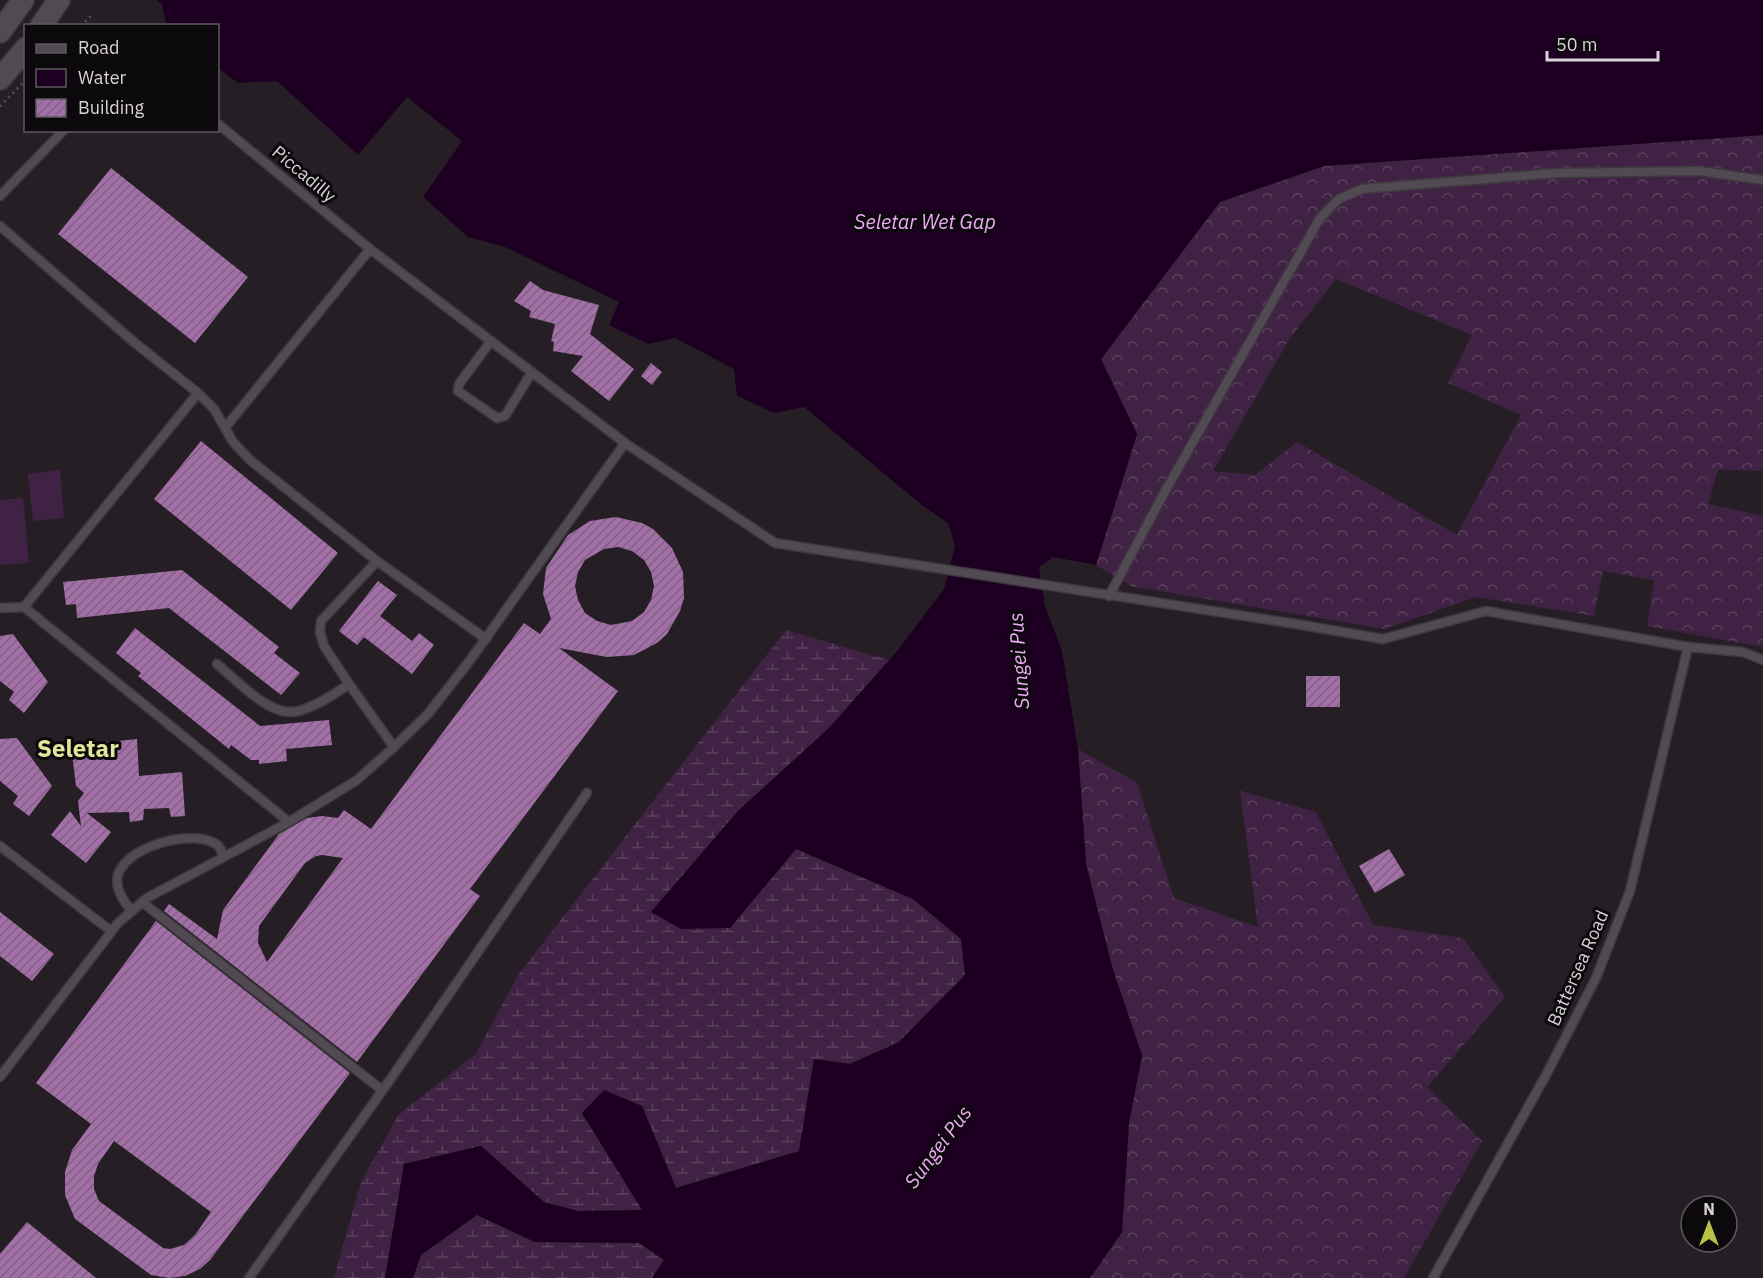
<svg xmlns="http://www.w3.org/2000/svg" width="1763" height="1278" viewBox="0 0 1763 1278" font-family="'IBM Plex Sans',sans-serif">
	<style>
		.forest { fill: url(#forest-crowns); fill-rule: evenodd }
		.wetland { fill: url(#wetland-marsh) }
		.garden { fill: #402244 }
		.water { fill: #1d0021 }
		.building { fill: url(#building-hatch); fill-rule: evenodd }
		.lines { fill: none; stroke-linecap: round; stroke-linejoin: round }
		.service-casing { stroke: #3e393e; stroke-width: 11 }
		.tertiary-casing { stroke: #3e393e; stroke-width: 24 }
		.path { stroke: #5f595f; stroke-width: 3; stroke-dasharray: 1.5 4.5; stroke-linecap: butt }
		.service { stroke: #514a52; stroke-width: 8 }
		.tertiary { stroke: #514a52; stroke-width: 21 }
		.labels { text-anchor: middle; stroke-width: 6; stroke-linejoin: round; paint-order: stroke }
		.street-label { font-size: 18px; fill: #d7d3d8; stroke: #0c090c }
		.water-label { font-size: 20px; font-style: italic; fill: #efaaf7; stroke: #0c090c }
		.district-label { font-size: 24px; font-weight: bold; fill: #dfe799; stroke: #0c090c }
	</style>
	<defs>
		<pattern id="forest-crowns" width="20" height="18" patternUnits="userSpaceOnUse" patternTransform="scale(1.5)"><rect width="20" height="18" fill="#402244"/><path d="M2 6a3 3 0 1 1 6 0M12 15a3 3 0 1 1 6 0" fill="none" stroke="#5b415e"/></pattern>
		<pattern id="wetland-marsh" width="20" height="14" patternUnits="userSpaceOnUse" patternTransform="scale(1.5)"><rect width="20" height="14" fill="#402244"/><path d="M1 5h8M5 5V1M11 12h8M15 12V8" fill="none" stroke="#5b415e"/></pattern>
		<pattern id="building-hatch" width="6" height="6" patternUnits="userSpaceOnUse" patternTransform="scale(1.5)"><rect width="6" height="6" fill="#a270a7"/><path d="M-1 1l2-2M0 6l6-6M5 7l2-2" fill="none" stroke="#805f83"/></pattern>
	</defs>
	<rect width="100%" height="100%" fill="#251f25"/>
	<g class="forest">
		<path d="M 1763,135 L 1763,471 L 1718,470 L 1708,504 L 1763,516 L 1763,647 L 1647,626 L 1654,580 L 1603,571 L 1594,616 L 1476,597 L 1384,629 L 1131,586 L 1096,565 L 1137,434 L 1101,359 L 1220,202 L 1324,166 ZM 1336,279 L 1472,335 L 1448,383 L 1521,415 L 1457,535 L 1297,442 L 1255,475 L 1213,471 L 1290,338 Z"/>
		<path d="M 1078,749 L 1137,783 L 1174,898 L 1258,927 L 1240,791 L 1316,812 L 1373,925 L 1463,938 L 1505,997 L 1427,1087 L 1482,1141 L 1404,1278 L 1090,1278 L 1122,1232 L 1129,1123 L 1142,1055 L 1113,970 L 1086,864 Z"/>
	</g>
	<g class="wetland">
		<path d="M 786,630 L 889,660 L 830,727 L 738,811 L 651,912 L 730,928 L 796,849 L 913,899 L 961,939 L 965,975 L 899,1042 L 850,1064 L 814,1060 L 799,1151 L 676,1188 L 642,1106 L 582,1114 L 643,1210 L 578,1211 L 544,1202 L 481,1146 L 404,1164 L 385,1278 L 334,1278 L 361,1182 L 399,1114 L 476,1054 L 518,975 Z"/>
		<path d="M 477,1215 L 535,1242 L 639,1243 L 664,1260 L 652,1278 L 413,1278 L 421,1255 Z"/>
	</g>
	<g class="garden">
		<path d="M 60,470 L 64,518 L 33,521 L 28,474 Z"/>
		<path d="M 23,498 L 29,563 L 0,565 L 0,500 Z"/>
	</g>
	<path class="water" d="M 157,0 L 1763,0 L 1763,135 L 1324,166 L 1220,202 L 1101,359 L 1137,434 L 1096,565 L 1053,557 L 1039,567 L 1045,606 L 1062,651 L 1078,749 L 1086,864 L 1113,970 L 1142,1055 L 1129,1123 L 1122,1232 L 1090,1278 L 652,1278 L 664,1260 L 639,1243 L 535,1242 L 477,1215 L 421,1255 L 413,1278 L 385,1278 L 404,1164 L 481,1146 L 544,1202 L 578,1211 L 642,1210 L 582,1113 L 604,1090 L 642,1106 L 676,1188 L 799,1151 L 814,1059 L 850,1064 L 899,1042 L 965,975 L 961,939 L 913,899 L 796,849 L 730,928 L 681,929 L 651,912 L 738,811 L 830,727 L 898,650 L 944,589 L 955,546 L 948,523 L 923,506 L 804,407 L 775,413 L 737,396 L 734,369 L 675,338 L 648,344 L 609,325 L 619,302 L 505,247 L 468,237 L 423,197 L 462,141 L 407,97 L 358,155 L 277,81 L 238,83 L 218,68 L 218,26 L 166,25 L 162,4 Z"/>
	<g class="building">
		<path d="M 111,168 L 248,277 L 195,343 L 58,234 Z"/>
		<path d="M 530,281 L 543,290 L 599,305 L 590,334 L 634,369 L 609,401 L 571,371 L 583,356 L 553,351 L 554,342 L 551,341 L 555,324 L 529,317 L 531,311 L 514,301 Z"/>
		<path d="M 651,363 L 662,372 L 652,385 L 641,376 Z"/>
		<path d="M 201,441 L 338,553 L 291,610 L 154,499 Z"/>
		<path d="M 616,517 L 642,523 L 653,529 L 672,548 L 683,572 L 684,598 L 680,611 L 667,634 L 657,643 L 634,655 L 607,657 L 559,648 L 618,691 L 470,889 L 480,896 L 357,1062 L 164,911 L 169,904 L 217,939 L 223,910 L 279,834 L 307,818 L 322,816 L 338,818 L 344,810 L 371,829 L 524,623 L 540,634 L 551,619 L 543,594 L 546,568 L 568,535 L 590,521 ZM 618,547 L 632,551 L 644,560 L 651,572 L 654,586 L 651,600 L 644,612 L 632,621 L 611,625 L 597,621 L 585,613 L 578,600 L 575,586 L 578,572 L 585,560 L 604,549 ZM 322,855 L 343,858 L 267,962 L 258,943 L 259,926 L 305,863 L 316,856 Z"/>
		<path d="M 182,570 L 279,647 L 274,653 L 300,673 L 281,695 L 169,608 L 77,618 L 76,604 L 66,605 L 63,582 Z"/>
		<path d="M 378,581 L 397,595 L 380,616 L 412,641 L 419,633 L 434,645 L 412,674 L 364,637 L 357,645 L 339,631 Z"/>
		<path d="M 135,628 L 260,726 L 329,720 L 332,745 L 286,749 L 287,761 L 259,764 L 259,760 L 251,760 L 231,745 L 229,749 L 138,676 L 141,673 L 116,653 Z"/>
		<path d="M 13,634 L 48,682 L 24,713 L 9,700 L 14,692 L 0,681 L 0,636 Z"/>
		<rect x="1306" y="676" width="34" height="31"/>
		<path d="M 17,738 L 52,786 L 29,816 L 13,804 L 18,796 L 0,781 L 0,739 Z"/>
		<path d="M 137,739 L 139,776 L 182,772 L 185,816 L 171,817 L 169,808 L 144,809 L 143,820 L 130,822 L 129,812 L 87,813 L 111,832 L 86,863 L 51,835 L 70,811 L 81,826 L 78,801 L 84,793 L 76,786 L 71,746 Z"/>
		<path d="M 1389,849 L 1405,875 L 1375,893 L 1359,866 Z"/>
		<path d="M 0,912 L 54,954 L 32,981 L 0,956 Z"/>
		<path d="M 156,921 L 350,1073 L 210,1260 L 200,1269 L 185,1276 L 169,1278 L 151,1275 L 75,1219 L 65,1195 L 65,1172 L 72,1150 L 91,1124 L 36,1083 ZM 114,1141 L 211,1212 L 195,1235 L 184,1245 L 170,1249 L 163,1248 L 99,1201 L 94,1189 L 94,1176 L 98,1164 Z"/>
		<path d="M 27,1222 L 96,1278 L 0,1278 L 0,1254 Z"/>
	</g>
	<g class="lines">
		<g class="service-casing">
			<g id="service">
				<path d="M 218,124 L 370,249 L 625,443 L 775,543 L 1296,624 L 1383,639 L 1486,611 L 1688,647 L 1743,652 L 1763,660"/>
				<path d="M 0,196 L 64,130"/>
				<path d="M 0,226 L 135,343 L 198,393 L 214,409 L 233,442 L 250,460 L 377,561 L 486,639"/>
				<path d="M 491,341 L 459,384 L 458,391 L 497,418 L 505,416 L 532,372"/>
				<path d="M 225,428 L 370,249"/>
				<path d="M 377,561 L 321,621 L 320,632 L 324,646 L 349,684 L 394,747"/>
				<path d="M 1109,596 L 1163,495 L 1320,218 L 1339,199 L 1362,189 L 1558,173 L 1699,171 L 1763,180"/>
				<path d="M 24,607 L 198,393"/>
				<path d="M 0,608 L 24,607 L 289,822"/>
				<path d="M 217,664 C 235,679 266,712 290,712 C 307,712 335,694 349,684"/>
				<path d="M 0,846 L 111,931"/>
				<path d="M 142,902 L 382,1090"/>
				<path d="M 132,911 C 123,901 113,886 119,872 C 131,845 192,829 216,844 C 221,847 222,852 223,856"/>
				<path d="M 0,1077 L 118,923 L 147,898 L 289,822 L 357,780 L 394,747 L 428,714 L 471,659 L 625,443"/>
				<path d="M 249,1278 L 392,1077 L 587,793"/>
				<path d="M 1433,1278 L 1546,1075 L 1596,978 L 1630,891 L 1688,647"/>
			</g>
		</g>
		<g class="tertiary-casing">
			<g id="tertiary">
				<path d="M 41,26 L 59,0"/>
				<path d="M 0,32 L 23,0"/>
				<path d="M 0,79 L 26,48"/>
			</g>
		</g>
		<g class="path">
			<path d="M 81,26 L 91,16"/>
			<path d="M 0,106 L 26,80"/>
		</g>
		<use href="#service" class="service"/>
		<use href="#tertiary" class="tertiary"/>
	</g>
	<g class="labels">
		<g class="street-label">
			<text transform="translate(304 174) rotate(40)" y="6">Piccadilly</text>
			<text transform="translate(1578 968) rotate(-66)" y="6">Battersea Road</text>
		</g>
		<g class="water-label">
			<text x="925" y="229">Seletar Wet Gap</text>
			<text transform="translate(1019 661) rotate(-94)" y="7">Sungei Pus</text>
			<text transform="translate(938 1147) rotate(-53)" y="7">Sungei Pus</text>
		</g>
		<g class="district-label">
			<text x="78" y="757">Seletar</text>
		</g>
	</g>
	<rect x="24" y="24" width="195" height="108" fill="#0c090c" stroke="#5d5a5e" stroke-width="1.5"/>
	<rect x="36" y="44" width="30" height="9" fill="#514a52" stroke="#5d5a5e" stroke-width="1.5"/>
	<text x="78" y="54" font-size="18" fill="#d7d3d8">Road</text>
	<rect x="36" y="69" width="30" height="18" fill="#1d0021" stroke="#5d5a5e" stroke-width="1.5"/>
	<text x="78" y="84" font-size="18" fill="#d7d3d8">Water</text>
	<rect x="36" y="99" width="30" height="18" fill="url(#building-hatch)" stroke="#5d5a5e" stroke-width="1.5"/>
	<text x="78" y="114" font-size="18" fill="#d7d3d8">Building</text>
	<g transform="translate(1709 1224)"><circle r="28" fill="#0c090c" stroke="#5d5a5e" stroke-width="1.5"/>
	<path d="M0-4.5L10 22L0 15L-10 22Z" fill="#b8c147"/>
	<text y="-9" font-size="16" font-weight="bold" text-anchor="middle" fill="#d7d3d8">N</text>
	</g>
	<path d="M1547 51v9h111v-9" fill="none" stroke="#d7d3d8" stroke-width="3"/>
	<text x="1556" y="51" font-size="18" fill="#d7d3d8" stroke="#0c090c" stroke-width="4.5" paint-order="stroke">50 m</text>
</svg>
